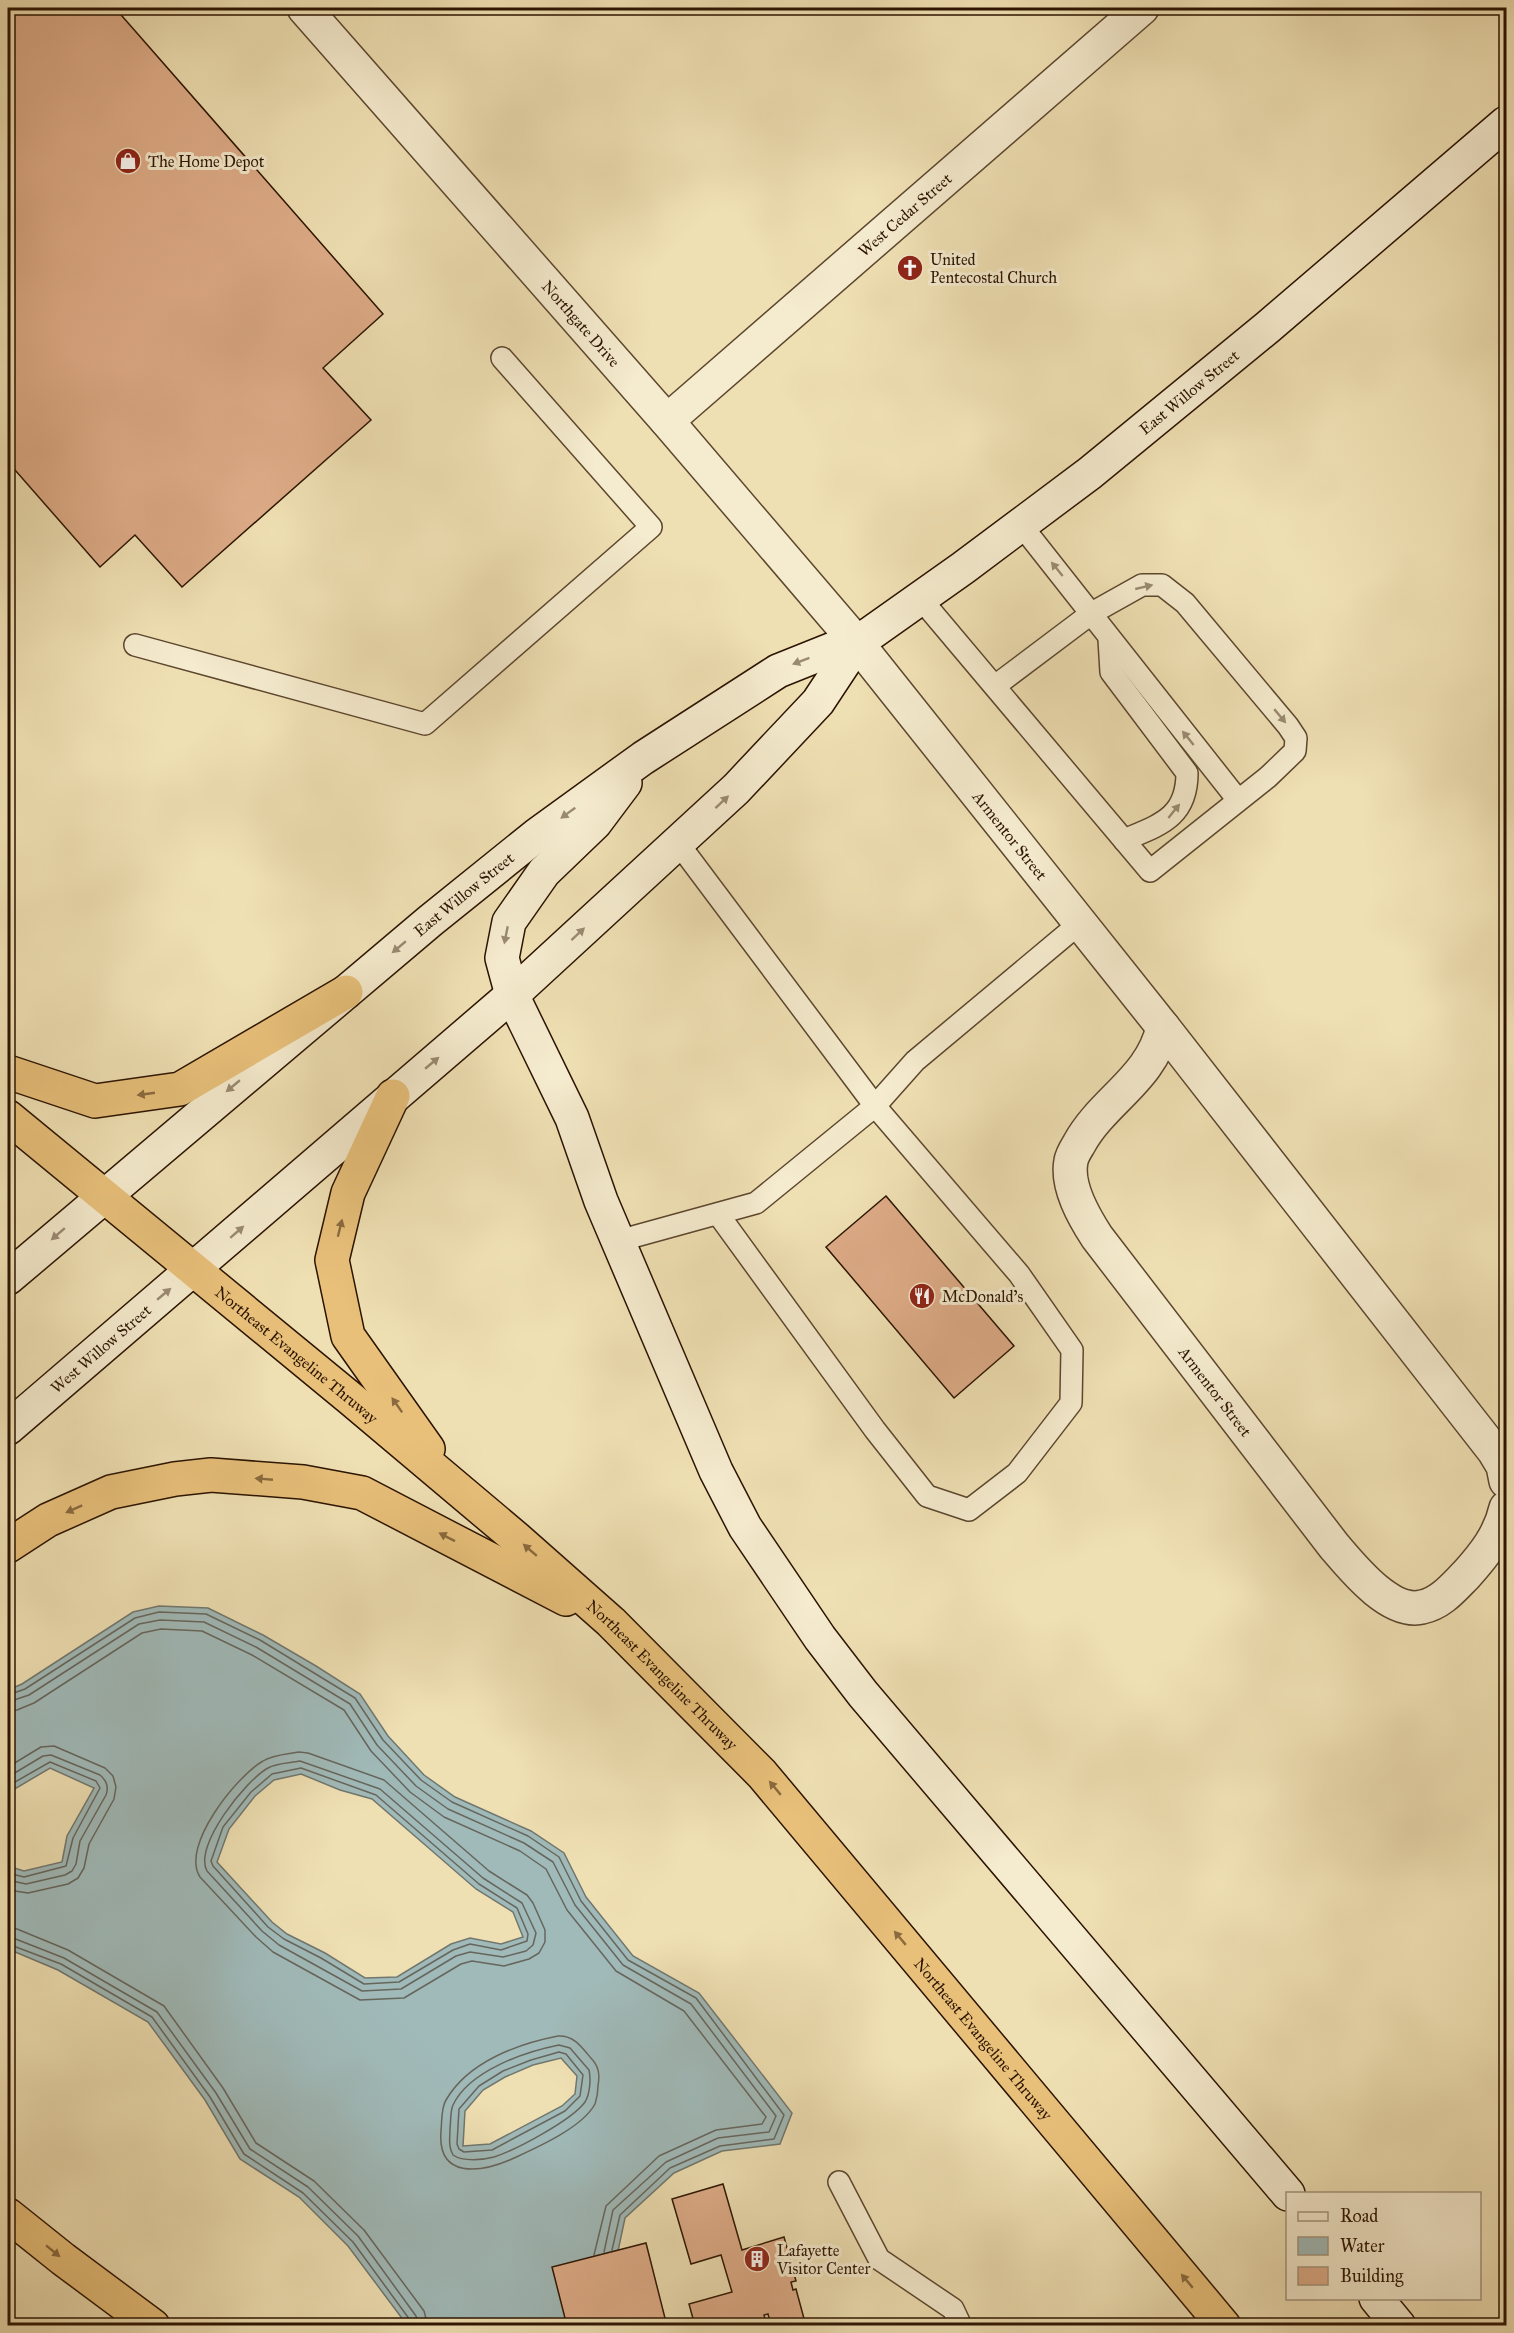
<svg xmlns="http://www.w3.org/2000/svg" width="1514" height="2333" viewBox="0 0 1514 2333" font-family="'IM FELL Great Primer',serif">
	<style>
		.water { fill: #a0bab9; stroke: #71776f; stroke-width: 1.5; fill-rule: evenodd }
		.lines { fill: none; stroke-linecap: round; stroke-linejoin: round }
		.shore { stroke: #66665d; stroke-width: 1.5 }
		.building { fill: #deac88; stroke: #2b1301; stroke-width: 1.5 }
		.lane-casing { stroke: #5c462e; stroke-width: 24 }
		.street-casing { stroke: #5c462e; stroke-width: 36 }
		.secondary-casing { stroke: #2b1301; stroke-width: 36 }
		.highway-casing { stroke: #2b1301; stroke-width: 36 }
		.lane { stroke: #f5ebce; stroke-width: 21 }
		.street { stroke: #f5ebce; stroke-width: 33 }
		.secondary { stroke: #f5ebce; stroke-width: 33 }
		.highway { stroke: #e8c07a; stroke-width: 33 }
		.oneway { fill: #9a8a72 }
		.oneway2 { fill: #8a6a3e }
		.labels { text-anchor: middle; stroke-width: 6; stroke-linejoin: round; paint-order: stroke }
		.poi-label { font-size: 16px; fill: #2b1301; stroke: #f5ebce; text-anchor: start }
		.street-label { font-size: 16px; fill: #2b1301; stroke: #f5ebce }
	</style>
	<rect width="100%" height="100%" fill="#efe0b3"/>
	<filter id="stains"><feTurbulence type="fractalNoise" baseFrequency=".00333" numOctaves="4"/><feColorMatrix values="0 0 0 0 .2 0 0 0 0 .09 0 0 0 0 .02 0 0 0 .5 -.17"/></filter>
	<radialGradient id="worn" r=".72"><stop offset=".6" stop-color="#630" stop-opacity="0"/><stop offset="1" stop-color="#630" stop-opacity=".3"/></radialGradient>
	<path class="water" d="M 159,1606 L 208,1608 L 263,1635 L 316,1666 L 360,1694 L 388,1736 L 424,1775 L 455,1797 L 531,1831 L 564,1853 L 586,1897 L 633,1956 L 699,1993 L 792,2113 L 780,2144 L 722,2151 L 674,2173 L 625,2218 L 611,2284 L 617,2325 L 407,2325 L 348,2246 L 299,2197 L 240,2159 L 205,2100 L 148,2022 L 58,1970 L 8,1949 L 8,1866 L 24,1871 L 62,1862 L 67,1836 L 94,1788 L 50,1768 L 8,1793 L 8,1690 L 22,1684 L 133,1612 ZM 301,1774 L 340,1790 L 372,1799 L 476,1889 L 513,1912 L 523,1937 L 501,1944 L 470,1938 L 451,1944 L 397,1977 L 365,1978 L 325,1953 L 287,1934 L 272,1922 L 217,1862 L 229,1829 L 255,1796 L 274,1780 ZM 561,2058 L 577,2076 L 575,2094 L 562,2106 L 490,2144 L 463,2146 L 465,2111 L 483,2090 L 505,2077 L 533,2065 Z"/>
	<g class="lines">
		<g class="shore">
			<path d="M 8,1695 L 25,1689 L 135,1618 L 159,1612 L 206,1614 L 260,1640 L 355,1698 L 383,1740 L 421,1780 L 452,1802 L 528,1836 L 559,1857 L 581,1901 L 628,1960 L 696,1998 L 784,2115 L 774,2139 L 720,2146 L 670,2168 L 620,2215 L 612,2250"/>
			<path d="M 8,1702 L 29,1695 L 139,1624 L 160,1620 L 204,1622 L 256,1647 L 350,1704 L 377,1745 L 416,1786 L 448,1809 L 524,1843 L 553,1862 L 575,1905 L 623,1965 L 691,2004 L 776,2116 L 769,2132 L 718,2138 L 666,2162 L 613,2210 L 604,2252"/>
			<path d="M 8,1711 L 17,1710 L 34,1703 L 142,1633 L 161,1629 L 202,1631 L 252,1655 L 344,1710 L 371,1751 L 410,1792 L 444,1817 L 520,1851 L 546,1869 L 567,1910 L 616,1971 L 684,2011 L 766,2117 L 762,2124 L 716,2130 L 659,2156 L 606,2206 L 594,2255"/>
			<path d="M 299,1752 L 308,1753 L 384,1780 L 489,1871 L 527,1895 L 533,1903 L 545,1930 L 545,1942 L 539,1953 L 529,1959 L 504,1966 L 472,1961 L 461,1964 L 404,1998 L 360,2000 L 273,1952 L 256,1937 L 200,1877 C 180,1846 237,1776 263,1761 C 272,1755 288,1754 299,1752 Z"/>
			<path d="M 300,1761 L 380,1789 L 483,1878 L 522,1903 L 536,1933 L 533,1945 L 526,1951 L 503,1957 L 470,1952 L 456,1956 L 401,1989 L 362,1991 L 279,1945 L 262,1931 L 207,1871 C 193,1846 246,1780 268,1768 C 276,1763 290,1763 300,1761 Z"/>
			<path d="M 8,1767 L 41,1747 L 54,1746 L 105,1768 L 113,1776 L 116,1787 L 114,1799 L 89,1844 L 84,1868 L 78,1878 L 68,1884 L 28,1893 L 8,1890"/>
			<path d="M 301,1768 L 376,1795 L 479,1884 L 517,1908 L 528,1934 L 527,1941 L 501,1950 L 470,1944 L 453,1950 L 399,1982 L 364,1984 L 321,1958 L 284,1939 L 268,1927 L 213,1866 L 211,1861 L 223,1827 L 251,1792 L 272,1774 Z"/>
			<path d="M 8,1777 L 43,1756 L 51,1755 L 100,1775 C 107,1781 109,1787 106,1795 L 80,1841 L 76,1864 L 72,1871 L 65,1875 L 26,1884 L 8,1880"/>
			<path d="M 8,1786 L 50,1762 L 96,1781 L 100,1788 L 73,1838 L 66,1866 L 24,1877 L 8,1873"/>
			<path d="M 8,1927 L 17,1929 L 68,1950 L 164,2006 L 223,2088 L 256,2143 L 314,2181 L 364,2230 L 424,2311 L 428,2326"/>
			<path d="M 8,1936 L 64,1958 L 157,2012 L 216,2093 L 250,2149 L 308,2187 L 358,2236 L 416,2316 L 419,2326"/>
			<path d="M 8,1944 L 61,1964 L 152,2017 L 210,2097 L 244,2154 L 303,2193 L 353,2242 L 410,2320 L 411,2326"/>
			<path d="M 558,2036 C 573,2035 581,2046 590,2057 C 599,2066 600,2074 598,2086 C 598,2092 597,2098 595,2104 C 582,2128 536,2148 512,2159 C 480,2173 437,2179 441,2131 C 442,2121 441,2108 446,2100 C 468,2062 517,2044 558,2036 Z"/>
			<path d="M 559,2045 L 570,2048 L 589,2070 C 591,2079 590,2094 585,2102 C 572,2120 516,2150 494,2157 C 483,2160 463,2162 453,2155 C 448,2146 450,2138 450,2128 C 451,2121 450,2112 453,2105 C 469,2071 524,2052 559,2045 Z"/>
			<path d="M 559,2052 L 566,2054 L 583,2075 L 580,2096 L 565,2111 L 492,2150 L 464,2152 L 459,2149 L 457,2144 L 459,2109 L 479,2086 L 503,2071 L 531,2060 Z"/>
		</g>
	</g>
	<g class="building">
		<path d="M 8,8 L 115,8 L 383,314 L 323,368 L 371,420 L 182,587 L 135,535 L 100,567 L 8,462 Z"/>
		<path d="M 886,1196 L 1014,1346 L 954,1398 L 826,1247 Z"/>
		<path d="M 723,2184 L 742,2250 L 784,2237 L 796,2281 L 791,2282 L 793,2290 L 796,2289 L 806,2326 L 771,2326 L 768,2314 L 764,2315 L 767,2326 L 695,2326 L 689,2304 L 732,2292 L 721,2255 L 691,2264 L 672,2199 Z"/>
		<path d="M 646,2243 L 667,2326 L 567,2326 L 552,2267 Z"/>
	</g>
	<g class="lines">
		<g class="lane-casing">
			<g id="lane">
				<path d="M 1021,525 L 1238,800"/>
				<path d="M 920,598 L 1150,871 L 1268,777 L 1295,751 L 1296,738 L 1288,726 L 1185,603 L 1162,585 L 1142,585 L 1092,613 L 995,686"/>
				<path d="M 1109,639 L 1111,672 L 1187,773 C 1187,818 1159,825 1124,840"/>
				<path d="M 135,645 L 425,724 L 651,527 L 502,358"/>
				<path d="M 718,1214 L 875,1430 L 927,1496 L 969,1510 L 1017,1473 L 1071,1403 L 1072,1350 L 1019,1274 L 875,1106 L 915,1061 L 1080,923"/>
				<path d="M 618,1241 L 756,1203 L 875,1106 L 678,843"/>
				<path d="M 839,2182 L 879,2259 L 953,2309 L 961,2326"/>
			</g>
		</g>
		<g class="street-casing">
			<g id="street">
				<path id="s1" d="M 304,8 L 667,421 L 857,643 L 1163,1027"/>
				<path id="s2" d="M 667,421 L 1142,8"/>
				<path id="s3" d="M 1506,1481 L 1503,1466 L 1494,1451 L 1163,1027 C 1152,1079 1103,1100 1079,1144 C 1076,1149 1072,1155 1071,1161 C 1066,1186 1084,1217 1097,1237 L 1334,1546 C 1352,1567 1390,1615 1422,1607 C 1441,1603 1453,1588 1466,1575 C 1484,1555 1500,1535 1506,1508"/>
			</g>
		</g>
		<g class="secondary-casing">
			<g id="secondary">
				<path d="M 625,783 L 595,823 L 544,872 L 509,922 L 502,958 L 512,995 L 572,1118 L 601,1201 L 716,1471 L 745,1527 L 820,1638 L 863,1694 L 1288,2194"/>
				<path id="s4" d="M 8,1278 L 430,921 L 538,834 L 643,758 L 778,671 L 833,649 L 857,643 L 963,568 L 1090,473 L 1268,327 L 1506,123"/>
				<path id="s5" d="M 8,1428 L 512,995 L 736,789 L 818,702 L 857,643"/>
				<path d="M 1376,2298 L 1399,2326"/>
			</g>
		</g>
		<g class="highway-casing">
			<g id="highway">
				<path d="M 8,1072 L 95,1101 L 180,1089 L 346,992"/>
				<path d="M 393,1096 L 348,1193 L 332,1260 L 348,1336 L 428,1449"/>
				<path id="s6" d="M 8,1117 L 351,1399 L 516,1538 L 611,1622 L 762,1774 L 1224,2326"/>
				<path d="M 8,1546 L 48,1520 L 111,1492 L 175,1479 L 211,1475 L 303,1482 L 362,1493 L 566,1599"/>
				<path d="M 8,2215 L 63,2259 L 153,2326"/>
			</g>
		</g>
		<use href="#lane" class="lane"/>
		<use href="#street" class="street"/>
		<use href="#secondary" class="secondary"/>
		<use href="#highway" class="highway"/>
	</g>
	<defs><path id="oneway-solid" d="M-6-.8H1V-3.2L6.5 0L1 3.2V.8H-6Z" transform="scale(1.5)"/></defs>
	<g class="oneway">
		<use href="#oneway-solid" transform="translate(1057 569) rotate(-129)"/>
		<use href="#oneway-solid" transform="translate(1144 587) rotate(-13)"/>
		<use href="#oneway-solid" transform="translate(801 661) rotate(159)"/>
		<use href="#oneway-solid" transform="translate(1280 716) rotate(50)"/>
		<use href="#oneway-solid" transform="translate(1188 738) rotate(-129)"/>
		<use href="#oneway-solid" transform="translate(722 802) rotate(-43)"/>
		<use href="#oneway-solid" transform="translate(1174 811) rotate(-51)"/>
		<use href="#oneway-solid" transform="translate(568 813) rotate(144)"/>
		<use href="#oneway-solid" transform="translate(578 934) rotate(-43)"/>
		<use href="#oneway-solid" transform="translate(506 935) rotate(101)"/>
		<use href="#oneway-solid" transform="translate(399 947) rotate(140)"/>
		<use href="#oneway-solid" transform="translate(432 1063) rotate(-40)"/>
		<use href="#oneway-solid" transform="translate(233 1086) rotate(140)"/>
		<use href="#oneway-solid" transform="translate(237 1232) rotate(-41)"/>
		<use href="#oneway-solid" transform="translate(58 1234) rotate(139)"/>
		<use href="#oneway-solid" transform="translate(164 1294) rotate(-40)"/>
	</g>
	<g class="oneway2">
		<use href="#oneway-solid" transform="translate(146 1094) rotate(172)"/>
		<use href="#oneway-solid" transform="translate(340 1228) rotate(-76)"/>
		<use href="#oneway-solid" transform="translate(397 1405) rotate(-125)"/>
		<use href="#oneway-solid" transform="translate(264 1479) rotate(-175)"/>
		<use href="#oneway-solid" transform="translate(74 1509) rotate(156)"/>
		<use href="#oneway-solid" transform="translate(447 1537) rotate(-153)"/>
		<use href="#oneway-solid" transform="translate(530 1550) rotate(-139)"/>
		<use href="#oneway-solid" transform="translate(775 1788) rotate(-130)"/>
		<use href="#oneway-solid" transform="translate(900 1938) rotate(-130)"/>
		<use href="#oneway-solid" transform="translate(53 2251) rotate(39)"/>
		<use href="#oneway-solid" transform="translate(1187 2281) rotate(-130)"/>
	</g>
	<defs>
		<g id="shop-disc" transform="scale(1.35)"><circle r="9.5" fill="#8f2418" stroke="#f5ebce"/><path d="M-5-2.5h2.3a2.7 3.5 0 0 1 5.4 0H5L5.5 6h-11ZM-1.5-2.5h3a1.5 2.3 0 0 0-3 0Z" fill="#fff"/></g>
		<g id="church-disc" transform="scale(1.35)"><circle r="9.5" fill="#8f2418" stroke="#f5ebce"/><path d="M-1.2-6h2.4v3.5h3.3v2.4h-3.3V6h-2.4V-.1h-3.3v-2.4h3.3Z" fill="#fff"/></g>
		<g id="restaurant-disc" transform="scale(1.35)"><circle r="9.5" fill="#8f2418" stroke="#f5ebce"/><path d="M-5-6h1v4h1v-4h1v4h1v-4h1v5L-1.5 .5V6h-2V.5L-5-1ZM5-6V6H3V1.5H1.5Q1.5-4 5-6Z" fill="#fff"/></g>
		<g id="building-disc" transform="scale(1.35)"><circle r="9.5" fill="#8f2418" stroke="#f5ebce"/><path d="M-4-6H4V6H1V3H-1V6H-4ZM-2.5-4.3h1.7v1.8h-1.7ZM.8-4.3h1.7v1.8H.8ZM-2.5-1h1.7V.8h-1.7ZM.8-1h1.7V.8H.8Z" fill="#fff"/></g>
	</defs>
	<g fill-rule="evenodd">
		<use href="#shop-disc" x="128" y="161"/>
		<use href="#church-disc" x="910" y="268"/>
		<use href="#restaurant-disc" x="922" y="1296"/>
		<use href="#building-disc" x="757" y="2259"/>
	</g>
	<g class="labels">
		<g class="poi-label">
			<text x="148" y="167">The Home Depot</text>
			<text x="930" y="265">United<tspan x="930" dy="18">Pentecostal Church</tspan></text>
			<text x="942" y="1302">McDonald's</text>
			<text x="777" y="2256">Lafayette<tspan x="777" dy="18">Visitor Center</tspan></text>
		</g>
		<g class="street-label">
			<text dy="6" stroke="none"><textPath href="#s2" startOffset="315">West Cedar Street</textPath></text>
			<text dy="6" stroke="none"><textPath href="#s1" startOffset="420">Northgate Drive</textPath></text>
			<text dy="6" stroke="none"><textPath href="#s4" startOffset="1482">East Willow Street</textPath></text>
			<text dy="6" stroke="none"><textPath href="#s1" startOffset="1088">Armentor Street</textPath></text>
			<text dy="6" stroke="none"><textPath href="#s4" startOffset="596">East Willow Street</textPath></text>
			<text dy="6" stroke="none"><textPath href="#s5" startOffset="122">West Willow Street</textPath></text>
			<text dy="6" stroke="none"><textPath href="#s6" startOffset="374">Northeast Evangeline Thruway</textPath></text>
			<text dy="6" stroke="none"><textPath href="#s3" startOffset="1012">Armentor Street</textPath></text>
			<text dy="6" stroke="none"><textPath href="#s6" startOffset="860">Northeast Evangeline Thruway</textPath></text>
			<text dy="6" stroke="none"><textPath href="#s6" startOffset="1346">Northeast Evangeline Thruway</textPath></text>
		</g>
	</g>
	<rect width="1514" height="2333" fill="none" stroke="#efe0b3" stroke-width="30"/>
	<rect x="9" y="9" width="1496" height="2315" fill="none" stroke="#2b1301" stroke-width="3"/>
	<rect x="15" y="15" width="1484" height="2303" fill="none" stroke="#2b1301" stroke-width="1.5"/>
	<rect x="1286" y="2192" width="195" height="108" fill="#f5ebce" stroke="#a4957c" stroke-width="1.5"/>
	<rect x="1298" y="2212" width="30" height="9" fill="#f5ebce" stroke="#a4957c" stroke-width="1.5"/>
	<text x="1340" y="2222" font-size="18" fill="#2b1301">Road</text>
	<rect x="1298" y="2237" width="30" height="18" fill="#a0bab9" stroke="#a4957c" stroke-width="1.5"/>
	<text x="1340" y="2252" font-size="18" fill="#2b1301">Water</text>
	<rect x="1298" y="2267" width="30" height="18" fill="#deac88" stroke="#a4957c" stroke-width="1.5"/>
	<text x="1340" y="2282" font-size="18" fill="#2b1301">Building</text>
	<rect width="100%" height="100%" filter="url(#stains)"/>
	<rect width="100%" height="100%" fill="url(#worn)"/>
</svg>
